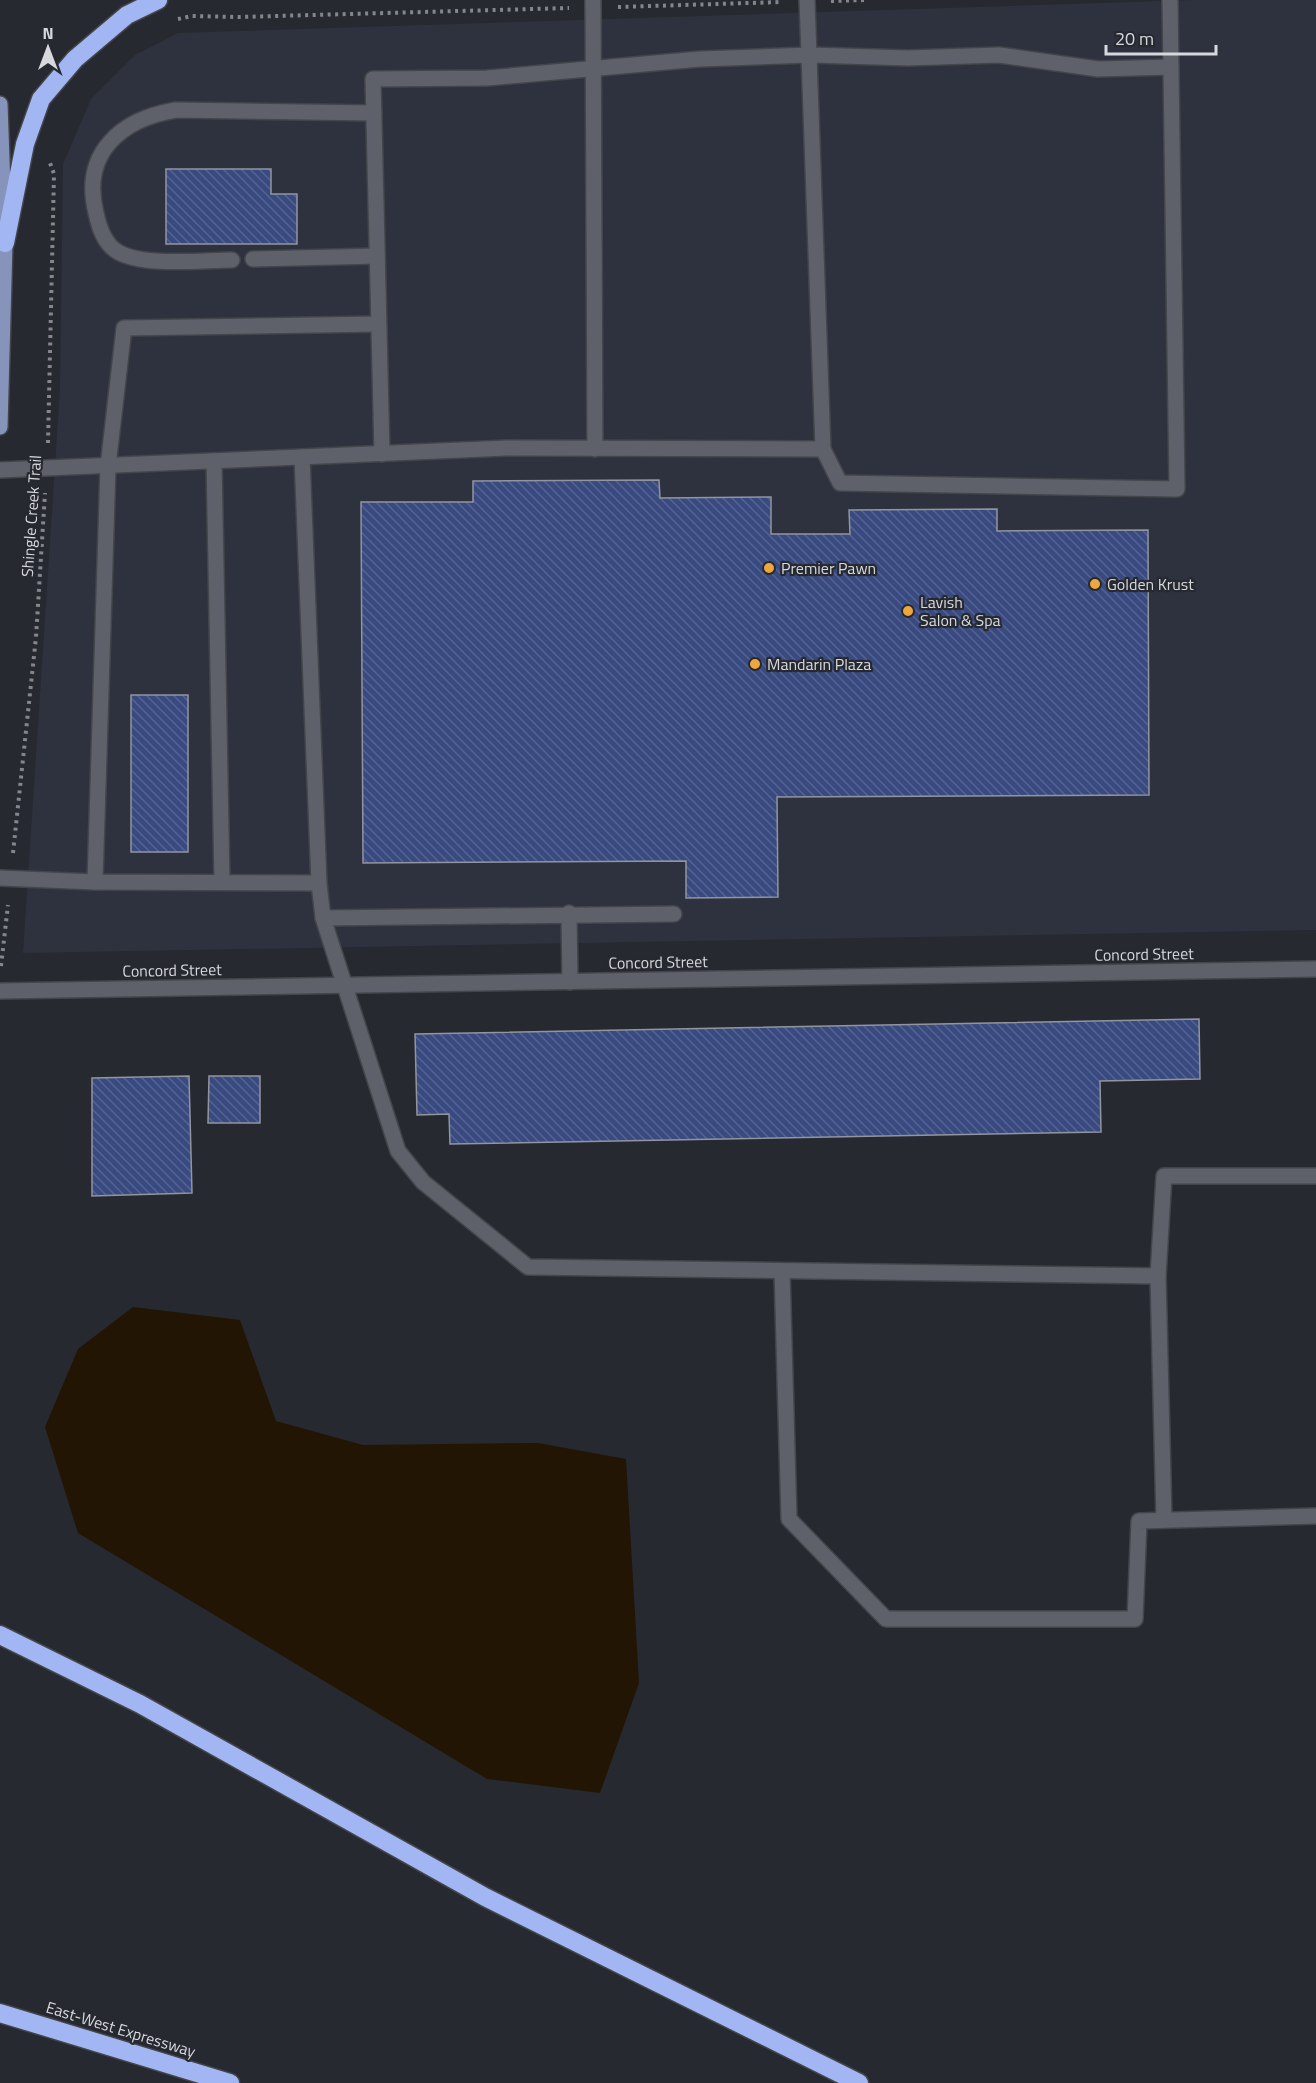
<svg xmlns="http://www.w3.org/2000/svg" width="1316" height="2083" viewBox="0 0 1316 2083" font-family="'Titillium Web',sans-serif">
	<style>
		.built { fill: #2d323e }
		.water { fill: #231504 }
		.building { fill: url(#building-back-hatch); stroke: #92959e; stroke-width: 1.5 }
		.lines { fill: none; stroke-linecap: round; stroke-linejoin: round }
		.lane-casing { stroke: #43454a; stroke-width: 18 }
		.street-casing { stroke: #43454a; stroke-width: 18 }
		.primary-casing { stroke: #43454a; stroke-width: 18 }
		.highway-casing { stroke: #43454a; stroke-width: 21 }
		.path { stroke: #84868c; stroke-width: 4; stroke-dasharray: 3 4.5; stroke-linecap: butt }
		.lane { stroke: #5e6169; stroke-width: 15 }
		.street { stroke: #5e6169; stroke-width: 15 }
		.primary { stroke: #8694bc; stroke-width: 15 }
		.highway { stroke: #a1b6f3; stroke-width: 18 }
		.poi-dot { fill: #efa73d; stroke: #26292f; stroke-width: 2 }
		.labels { text-anchor: middle; stroke-width: 4.5; stroke-linejoin: round; paint-order: stroke }
		.street-label { font-size: 16px; fill: #d7d8dd; stroke: #26292f }
		.poi-label { font-size: 16px; fill: #d7d8dd; stroke: #26292f; text-anchor: start }
	</style>
	<defs>
		<pattern id="building-back-hatch" width="6" height="6" patternUnits="userSpaceOnUse" patternTransform="scale(1.5)"><rect width="6" height="6" fill="#394a80"/><path d="M-1 5l2 2M0 0l6 6M5-1l2 2" fill="none" stroke="#556392"/></pattern>
	</defs>
	<rect width="100%" height="100%" fill="#26292f"/>
	<path class="built" d="M 1193,0 L 1316,0 L 1316,930 L 23,953 L 60,390 L 63,164 L 91,99 L 135,55 L 178,33 Z"/>
	<path class="water" d="M 133,1307 L 240,1320 L 276,1421 L 363,1445 L 538,1443 L 626,1459 L 639,1683 L 600,1793 L 487,1779 L 78,1533 L 45,1427 L 78,1349 Z"/>
	<g class="building">
		<path d="M 166,169 L 271,169 L 271,194 L 297,194 L 297,244 L 166,244 Z"/>
		<path d="M 659,480 L 660,498 L 771,497 L 771,534 L 850,534 L 849,510 L 997,509 L 997,531 L 1148,530 L 1149,795 L 777,797 L 778,897 L 686,898 L 686,861 L 363,863 L 361,502 L 473,502 L 473,481 Z"/>
		<rect x="131" y="695" width="57" height="157"/>
		<path d="M 1199,1019 L 1200,1079 L 1100,1081 L 1101,1132 L 450,1144 L 449,1114 L 417,1115 L 415,1034 Z"/>
		<path d="M 189,1076 L 192,1193 L 92,1196 L 92,1078 Z"/>
		<path d="M 209,1076 L 260,1076 L 260,1123 L 208,1123 Z"/>
	</g>
	<g class="lines">
		<g class="lane-casing">
			<g id="lane">
				<path d="M 593,0 L 595,449"/>
				<path d="M 807,0 L 823,449"/>
				<path d="M 253,259 L 377,256"/>
				<path d="M 232,260 C 202,260 144,267 118,252 C 104,244 99,227 96,213 C 81,153 121,119 176,110 L 374,113"/>
				<path d="M 382,454 L 373,79 L 487,78 L 700,59 L 810,55 L 908,58 L 999,55 L 1098,69 L 1171,67"/>
				<path d="M 302,457 L 319,883 L 323,918 L 398,1151 L 423,1182 L 528,1267 L 1158,1276 L 1164,1176 L 1316,1176"/>
				<path d="M 214,461 L 222,882"/>
				<path d="M 0,470 L 507,448 L 823,449 L 840,483 L 1177,489 L 1170,0"/>
				<path d="M 0,878 L 95,882"/>
				<path d="M 319,883 L 95,882 L 108,466 L 124,328 L 378,324"/>
				<path d="M 569,913 L 570,982"/>
				<path d="M 323,918 L 674,914"/>
				<path d="M 782,1271 L 789,1519 L 886,1619 L 1135,1619 L 1139,1521 L 1316,1516"/>
				<path d="M 1158,1276 L 1164,1520"/>
			</g>
		</g>
		<g class="street-casing">
			<path id="street" d="M 0,991 L 1316,969"/>
		</g>
		<g class="primary-casing">
			<path id="primary" d="M 0,104 L 5,243 L 0,427"/>
		</g>
		<g class="highway-casing">
			<g id="highway">
				<path d="M 5,243 L 25,144 L 41,99 L 75,59 L 127,15 L 158,0"/>
				<path d="M 0,1635 L 140,1704 L 485,1897 L 859,2083"/>
				<path d="M 0,2013 L 230,2083"/>
			</g>
		</g>
		<g class="path">
			<path d="M 831,1 L 866,0"/>
			<path d="M 618,7 L 782,2"/>
			<path d="M 178,19 L 192,16 L 239,17 L 569,8"/>
			<path d="M 48,443 L 54,174 L 50,163"/>
			<path d="M 13,853 L 36,637 L 45,493"/>
			<path d="M 1,966 L 8,905"/>
		</g>
		<use href="#lane" class="lane"/>
		<use href="#street" class="street"/>
		<use href="#primary" class="primary"/>
		<use href="#highway" class="highway"/>
	</g>
	<g class="poi-dot">
		<circle cx="769" cy="568" r="6"/>
		<circle cx="1095" cy="584" r="6"/>
		<circle cx="908" cy="611" r="6"/>
		<circle cx="755" cy="664" r="6"/>
	</g>
	<g class="labels">
		<g class="street-label">
			<text transform="translate(31 516) rotate(-86)" y="6">Shingle Creek Trail</text>
			<text transform="translate(1144 954) rotate(-1)" y="6">Concord Street</text>
			<text transform="translate(658 962) rotate(-1)" y="6">Concord Street</text>
			<text transform="translate(172 970) rotate(-1)" y="6">Concord Street</text>
			<text transform="translate(121 2029) rotate(17)" y="6">East-West Expressway</text>
		</g>
		<g class="poi-label">
			<text x="781" y="574">Premier Pawn</text>
			<text x="1107" y="590">Golden Krust</text>
			<text x="920" y="608">Lavish<tspan x="920" dy="18">Salon &amp; Spa</tspan></text>
			<text x="767" y="670">Mandarin Plaza</text>
		</g>
	</g>
	<g transform="translate(48 48)" stroke="#26292f" stroke-width="4.5" paint-order="stroke">
	<path d="M0-4.5L10 22L0 15L-10 22Z" fill="#d7d8dd"/>
	<text y="-9" font-size="16" font-weight="bold" text-anchor="middle" fill="#d7d8dd">N</text>
	</g>
	<path d="M1106 45v9h110v-9" fill="none" stroke="#d7d8dd" stroke-width="3"/>
	<text x="1115" y="45" font-size="18" fill="#d7d8dd" stroke="#26292f" stroke-width="4.5" paint-order="stroke">20 m</text>
</svg>
